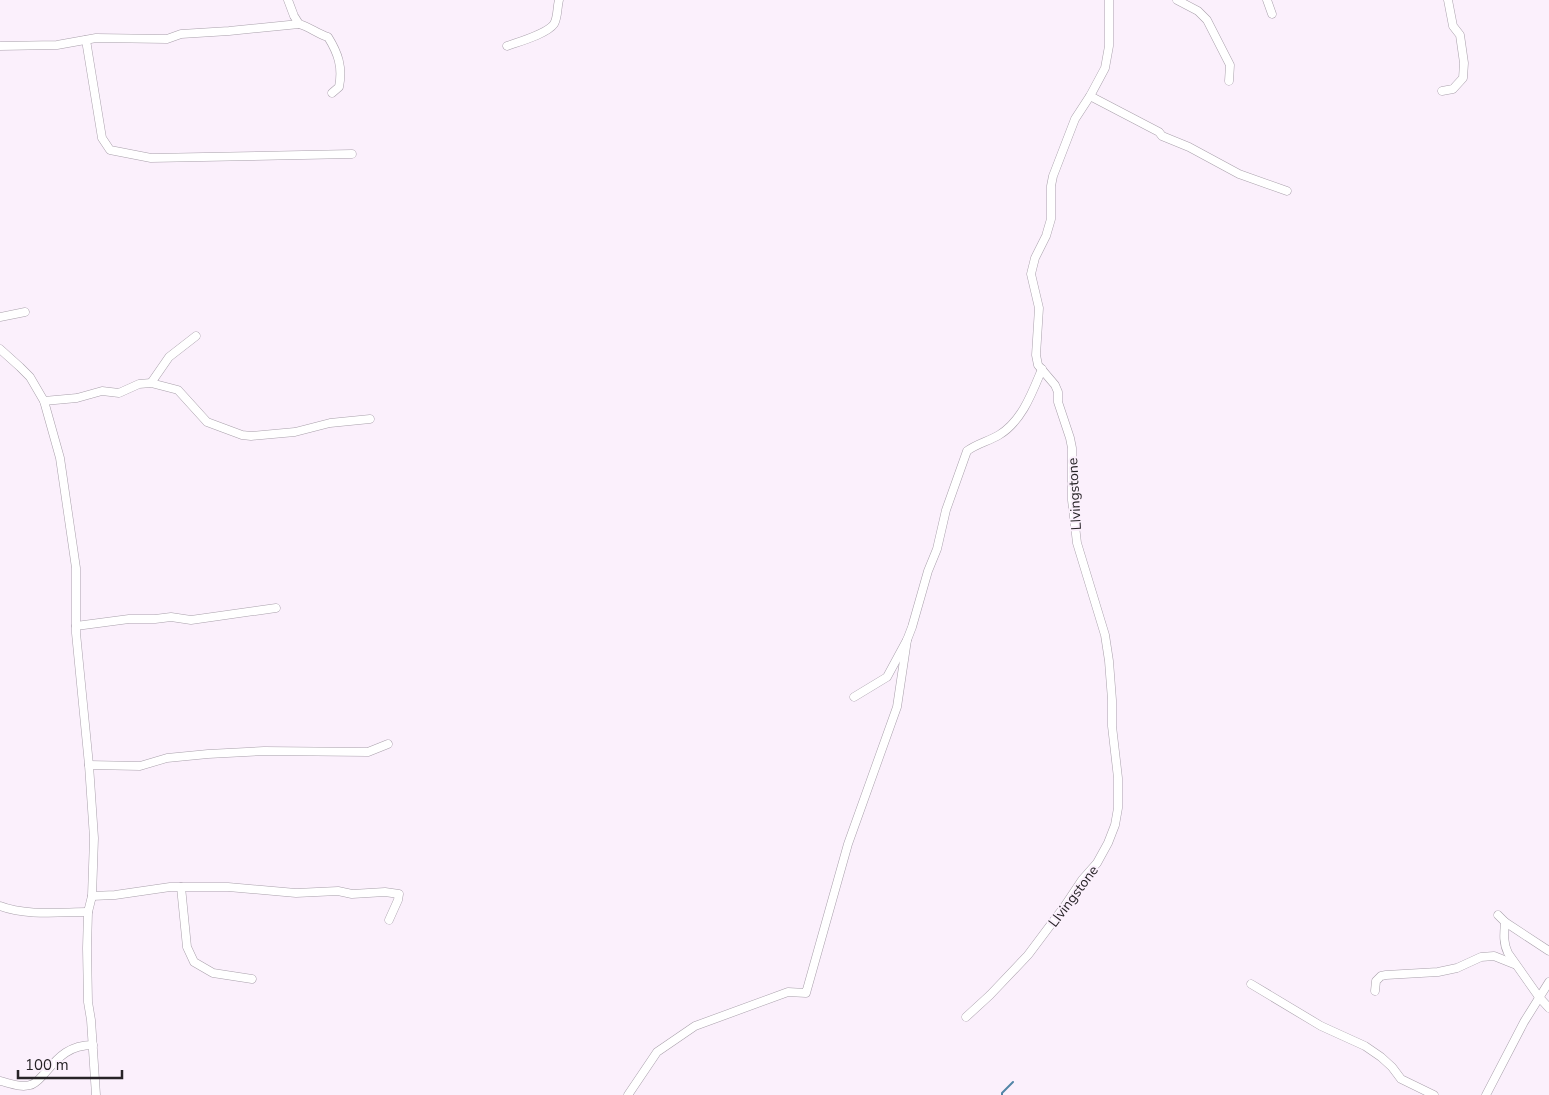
<svg xmlns="http://www.w3.org/2000/svg" width="1549" height="1095" viewBox="0 0 1549 1095" font-family="'Nunito Sans',sans-serif">
	<style>
		.lines { fill: none; stroke-linecap: round; stroke-linejoin: round }
		.stream { stroke: #5386a7; stroke-width: 2 }
		.minor-casing { stroke: #a9a0ab; stroke-width: 9 }
		.minor { stroke: #fff; stroke-width: 8 }
		.labels { text-anchor: middle; stroke-width: 4; stroke-linejoin: round; paint-order: stroke }
		.street-label { font-size: 14px; fill: #272327; stroke: #fbf0fc }
	</style>
	<rect width="100%" height="100%" fill="#fbf0fc"/>
	<g class="lines">
		<path class="stream" d="M 1002,1095 L 1002,1093 L 1013,1082"/>
		<g class="minor-casing">
			<g id="minor">
				<path d="M 288,0 L 294,16 L 299,24 C 310,27 316,33 328,37 C 338,53 343,67 339,87 L 332,93"/>
				<path d="M 1177,0 L 1198,11 L 1207,20 L 1230,65 L 1229,81"/>
				<path d="M 1267,0 L 1272,14"/>
				<path d="M 86,40 L 102,138 L 110,150 L 151,158 L 352,154"/>
				<path d="M 0,46 L 57,45 L 96,38 L 167,39 L 181,34 L 229,31 L 299,24"/>
				<path d="M 507,46 C 518,42 547,34 554,24 C 558,17 557,7 559,0"/>
				<path d="M 1442,91 L 1453,89 L 1463,78 L 1464,63 L 1460,35 L 1453,26 L 1448,0"/>
				<path d="M 1090,96 L 1159,132 L 1162,136 L 1189,147 L 1239,174 L 1287,191"/>
				<path d="M 0,317 L 25,312"/>
				<path d="M 0,349 L 20,367 L 30,377 L 44,401 L 60,458 L 76,568 L 76,633 L 89,765 L 94,838 L 92,896 L 88,912 L 87,948 L 88,1002 L 91,1020 L 96,1095"/>
				<path d="M 151,383 L 169,357 L 196,336"/>
				<path d="M 44,401 L 77,398 L 102,391 L 119,393 L 139,384 L 151,383 L 178,390 L 207,422 L 242,435 L 251,436 L 295,432 L 330,423 L 370,419"/>
				<path d="M 76,626 L 129,619 L 155,619 L 171,617 L 191,620 L 276,608"/>
				<path d="M 854,697 L 887,677 L 907,640 L 912,627 L 928,571 L 937,549 L 946,510 L 967,451 C 976,444 989,441 999,435 C 1022,421 1032,393 1042,369"/>
				<path d="M 89,765 L 140,766 L 167,758 L 208,754 L 264,751 L 368,752 L 388,744"/>
				<path d="M 181,887 L 187,947 L 194,962 L 213,973 L 252,979"/>
				<path d="M 92,896 L 115,895 L 170,887 L 228,887 L 296,893 L 338,891 L 352,894 L 385,892 L 399,894 L 398,900 L 389,920"/>
				<path d="M 0,906 C 25,916 61,912 88,912"/>
				<path d="M 1498,915 L 1505,922 C 1504,934 1503,943 1508,953 L 1539,997 L 1549,1008"/>
				<path d="M 1505,922 L 1549,951"/>
				<path d="M 1251,984 L 1321,1026 L 1365,1046 L 1381,1057 L 1392,1067 L 1401,1079 L 1434,1095"/>
				<path d="M 1375,991 L 1376,981 L 1381,976 L 1386,975 L 1438,972 L 1457,968 L 1481,957 L 1494,956 L 1514,964"/>
				<path d="M 966,1017 L 990,995 L 1028,955 L 1064,907 L 1082,880 L 1097,863 L 1108,843 L 1115,825 L 1118,808 L 1118,778 L 1112,726 L 1112,700 L 1109,661 L 1105,635 L 1077,543 L 1072,500 L 1072,448 L 1070,438 L 1058,402 L 1058,392 L 1055,385 L 1038,365 L 1036,355 L 1039,308 L 1031,274 L 1035,258 L 1046,236 L 1051,219 L 1051,186 L 1053,176 L 1075,119 L 1090,96 L 1105,68 L 1109,46 L 1109,0"/>
				<path d="M 0,1081 C 9,1083 21,1088 30,1085 C 36,1084 41,1077 45,1073 C 59,1056 70,1045 93,1045"/>
				<path d="M 628,1095 L 657,1052 L 695,1026 L 788,992 L 806,993 L 848,844 L 897,707 L 907,640"/>
				<path d="M 1486,1095 L 1524,1022 L 1549,982"/>
			</g>
		</g>
		<use href="#minor" class="minor"/>
	</g>
	<g class="labels">
		<g class="street-label">
			<text transform="translate(1074 494) rotate(-93)" y="5">LIvingstone</text>
			<text transform="translate(1073 896) rotate(-53)" y="5">LIvingstone</text>
		</g>
	</g>
	<path d="M18 1070v8h104v-8" fill="none" stroke="#272327" stroke-width="2.5"/>
	<text x="25" y="1070" font-size="15" fill="#272327" stroke="#fbf0fc" stroke-width="4" paint-order="stroke">100 m</text>
</svg>
